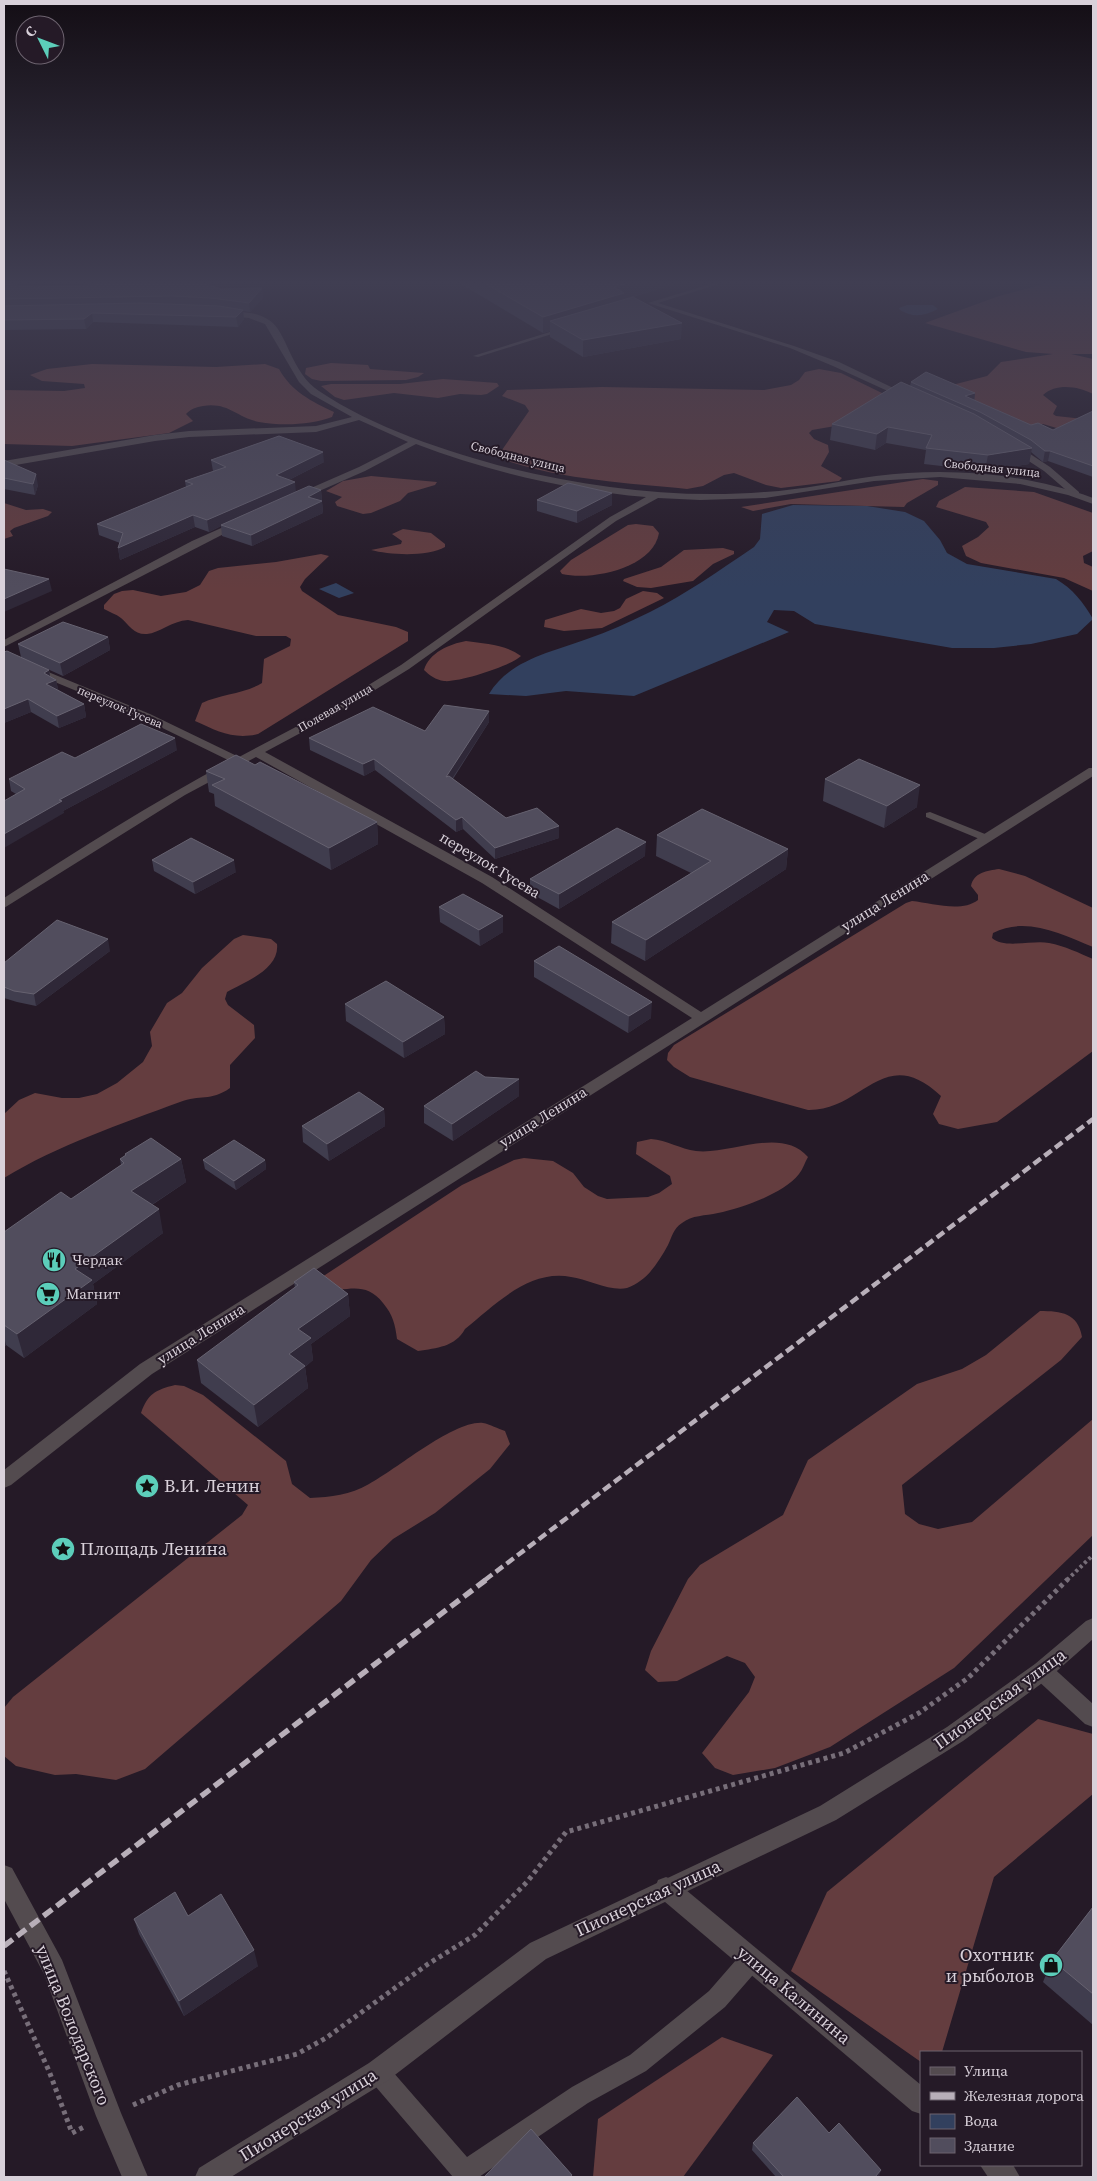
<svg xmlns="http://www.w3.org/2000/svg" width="1097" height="2181" viewBox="0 0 1097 2181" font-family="'Source Serif 4',serif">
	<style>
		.forest { fill: #643d3f }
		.water { fill: #32405e }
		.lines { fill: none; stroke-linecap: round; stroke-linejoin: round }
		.path-far1 { stroke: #776e79; stroke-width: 4; stroke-dasharray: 3 3; stroke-linecap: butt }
		.path { stroke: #776e79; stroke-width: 5; stroke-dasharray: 4 4; stroke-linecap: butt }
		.service { fill: #534b4f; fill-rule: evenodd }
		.minor { fill: #534b4f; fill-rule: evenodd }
		.tertiary { fill: #534b4f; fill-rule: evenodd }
		.rail-far1 { stroke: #b8afb9; stroke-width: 4.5; stroke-dasharray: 9 4.5; stroke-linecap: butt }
		.rail { stroke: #b8afb9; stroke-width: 5.5; stroke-dasharray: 11 5.5; stroke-linecap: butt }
		.wall { fill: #403d4e }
		.shaded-wall { fill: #2f2838 }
		.building { fill: #514d5d; stroke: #666270 }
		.labels { text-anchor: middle; stroke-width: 4; stroke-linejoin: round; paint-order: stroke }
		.far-street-label { font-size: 12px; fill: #d9d1da; stroke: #251a27 }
		.street-label { font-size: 15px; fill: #d9d1da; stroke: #251a27 }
		.poi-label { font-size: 15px; fill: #d9d1da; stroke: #251a27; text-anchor: start }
		.near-poi-label { font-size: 18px; fill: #d9d1da; stroke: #251a27; text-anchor: start }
		.near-street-label { font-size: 18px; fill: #d9d1da; stroke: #251a27 }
	</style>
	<rect width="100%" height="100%" fill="#251a27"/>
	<g class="forest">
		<path d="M 1044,284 L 1093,284 L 1093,354 L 1071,354 L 1093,359 L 1093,394 C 1078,386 1056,383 1043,395 L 1057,406 L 1053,414 L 1056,416 L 1093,420 L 1077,434 L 1043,424 L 1023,426 L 929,391 L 987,376 L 1001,362 L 1053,354 L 1026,352 L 925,323 L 999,296 Z"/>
		<path d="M 331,363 L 368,365 L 370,369 L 424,373 L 418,377 L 406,380 L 321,381 L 312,379 L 305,374 L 306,368 Z"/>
		<path d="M 92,364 L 216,367 L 265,364 L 279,369 C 292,392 311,401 334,412 L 332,417 C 311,425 282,426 259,422 C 237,418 229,402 203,406 C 196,407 191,409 186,414 L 193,421 L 169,433 L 72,446 L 4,444 L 4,390 L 64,391 L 85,388 L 84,384 L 42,381 L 30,375 L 47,369 Z"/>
		<path d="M 819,369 L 841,373 L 886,395 L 847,424 L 812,430 L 809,433 L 814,439 L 828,445 L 829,452 L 821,466 L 842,478 L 839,481 L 781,488 L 766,485 L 734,473 L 724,475 L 703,486 L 687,489 C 627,483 565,480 507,461 L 502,450 L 529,411 L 525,405 L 502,396 L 507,390 L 602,387 L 764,390 L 791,385 L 799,380 L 805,372 Z"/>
		<path d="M 443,379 L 497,383 L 499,386 L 487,394 L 481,395 L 460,394 L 438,398 L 394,393 L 344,400 L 335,397 L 321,386 L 331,384 L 400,384 Z"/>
		<path d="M 371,476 L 437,482 L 435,485 L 408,493 L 400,501 L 371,513 L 363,514 L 337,506 L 335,502 L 342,497 L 326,491 L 343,481 Z"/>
		<path d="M 923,479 L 938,481 L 938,485 L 907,503 L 904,507 L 791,504 L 753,511 L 741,507 Z"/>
		<path d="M 965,487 L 1034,492 L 1093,513 L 1093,551 L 1083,556 L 1084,563 L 1093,567 L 1093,591 L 1064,578 L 981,563 L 966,556 L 962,546 L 978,537 L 989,527 L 986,522 L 936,507 L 939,501 Z"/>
		<path d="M 4,503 L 26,510 L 43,509 L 52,512 L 48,516 L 14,528 L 10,531 L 13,536 L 4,539 Z"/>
		<path d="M 636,524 L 653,526 L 659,533 C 653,568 592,581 562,574 L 560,571 L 571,560 L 628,525 Z"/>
		<path d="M 403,529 L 431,533 L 445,544 L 445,547 C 428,557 389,555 371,550 L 401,544 L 402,541 L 392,534 Z"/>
		<path d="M 723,548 L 734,551 L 734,554 L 713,564 L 693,581 L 651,588 L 637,587 L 623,581 L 624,579 L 661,567 L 684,550 Z"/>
		<path d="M 321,554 L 329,556 L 305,579 L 300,587 L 302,591 L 338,615 L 396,627 L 408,632 L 408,641 L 258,734 C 234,740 217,731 195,721 L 202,703 C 221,694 244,694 262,683 L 264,659 L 290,646 L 291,639 L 286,636 L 256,636 L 188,620 C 172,621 159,633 147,634 C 134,635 129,625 121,618 C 116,614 109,612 104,609 L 104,605 L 114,594 L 122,591 L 133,590 L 161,596 L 186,592 L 200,585 L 209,571 L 218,568 L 276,562 Z"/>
		<path d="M 643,591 L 657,593 L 664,598 L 602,628 L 564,631 L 544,627 L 545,620 L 581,609 L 601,613 L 614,611 L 620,608 L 626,599 Z"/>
		<path d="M 466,641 C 485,644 505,644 521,656 C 511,666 458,683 444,681 C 436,680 429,675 424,670 C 429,653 449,644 466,641 Z"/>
		<path d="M 999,869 L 1025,876 L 1093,908 L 1093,947 C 1061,934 1026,916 993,933 L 992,938 C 1004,949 1032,940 1049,943 C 1065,946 1079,953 1093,959 L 1093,1051 L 997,1122 L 958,1129 L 939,1124 L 933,1114 L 941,1096 C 883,1042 864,1111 808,1110 L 690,1077 L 674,1067 L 667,1060 L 668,1053 L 674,1045 L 906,903 L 912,901 C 932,903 961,913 978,900 L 978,895 L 971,886 C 974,872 987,871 999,869 Z"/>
		<path d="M 243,935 L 271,939 L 277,944 C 280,969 245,982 227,992 L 225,999 L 228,1005 L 254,1025 L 255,1038 L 230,1065 L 230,1088 C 210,1102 200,1094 180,1102 C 121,1124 58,1145 4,1178 L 4,1114 L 19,1100 L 35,1093 L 62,1098 L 79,1098 L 97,1094 L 117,1083 L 143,1062 L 148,1053 L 152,1046 L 150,1032 L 167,1003 L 182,993 L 202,968 L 234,939 Z"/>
		<path d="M 651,1139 C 667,1140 680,1149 696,1151 C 730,1155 781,1126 808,1157 C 805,1162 803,1169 799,1174 C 783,1194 742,1208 718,1213 C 705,1216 692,1215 682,1223 C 673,1229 672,1237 668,1245 C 658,1263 647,1281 627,1288 C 611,1292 587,1279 571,1277 C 529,1269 495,1305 465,1329 C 455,1347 437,1348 418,1351 L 397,1339 C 395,1324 393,1315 383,1303 C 366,1281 348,1290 322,1292 L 322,1277 L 462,1185 L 514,1160 L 524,1158 L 553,1161 L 573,1173 L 584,1187 L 598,1196 L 607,1199 L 648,1197 L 659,1193 L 672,1184 L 670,1176 L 636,1154 L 637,1142 Z"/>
		<path d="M 1040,1311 C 1061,1311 1078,1313 1082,1337 L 1061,1360 L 902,1485 L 905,1514 L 919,1524 L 938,1529 L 972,1522 L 1093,1419 L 1093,1535 L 954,1668 L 830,1747 L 775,1768 L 733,1775 L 715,1768 L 702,1753 L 749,1692 L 755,1677 L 745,1663 L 727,1656 L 677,1681 L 658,1682 L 645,1670 L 651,1651 L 688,1579 L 700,1565 L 783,1515 L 808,1460 L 917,1384 L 962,1369 L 986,1355 Z"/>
		<path d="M 175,1385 L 184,1386 L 203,1395 L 286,1461 L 292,1484 L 310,1498 C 331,1497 350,1495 369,1484 C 396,1470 454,1420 483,1423 C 490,1424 498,1429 505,1431 L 510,1444 L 490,1469 L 435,1513 L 393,1539 L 371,1560 L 341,1601 L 145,1769 L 116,1780 L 76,1774 L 55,1775 L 16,1766 L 4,1756 L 4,1708 L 13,1697 L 242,1515 L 248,1505 L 141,1413 C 148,1394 155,1390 175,1385 Z"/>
		<path d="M 1038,1719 L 1093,1734 L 1093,1794 L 994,1877 L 942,2052 L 921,2052 L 921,2062 L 791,1971 L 827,1892 Z"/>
		<path d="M 722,2037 L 773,2055 L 683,2177 L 593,2177 L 598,2119 Z"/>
	</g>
	<g class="water">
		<path d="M 907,305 L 933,305 L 938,309 C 925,316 913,318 900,310 L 899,308 Z"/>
		<path d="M 793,505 L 867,506 L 905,512 L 924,521 L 940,540 L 947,553 L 967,564 L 1056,579 C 1073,589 1083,602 1093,619 L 1077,634 L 1031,644 L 994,648 L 952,648 L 815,624 L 794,611 L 774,610 L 767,622 L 789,632 L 634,696 L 566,691 L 526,696 L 489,694 C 509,660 552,652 587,639 C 608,632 629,622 650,612 C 686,594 720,570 754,547 L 760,539 L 762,514 Z"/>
		<path d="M 336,583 L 354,593 L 339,598 L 319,589 Z"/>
	</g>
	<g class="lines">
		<path class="path-far1" d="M 1067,1580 L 1093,1555"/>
		<g class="path">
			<path d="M 4,1971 L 49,2071 L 72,2133 L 84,2127"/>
			<path d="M 133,2105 L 178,2085 L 297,2054 L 326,2038 L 428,1964 L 475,1935 L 527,1882 L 566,1832 L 844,1753 L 919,1713 L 968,1678 L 1068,1579"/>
		</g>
		<g class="service">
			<path d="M 711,284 L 719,284 L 658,303 L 794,346 L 839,362 L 910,396 L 903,398 L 833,366 L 790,348 L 648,303 Z"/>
			<path d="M 566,327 L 571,328 L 478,357 L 473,356 Z"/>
			<path d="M 1012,446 L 1018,446 L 1050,467 L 1079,492 L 1079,496 L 1073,496 L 1044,471 L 1012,450 Z"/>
			<path d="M 930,812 L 990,836 L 992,838 L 990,840 L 982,840 L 926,817 L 926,813 Z"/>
			<path d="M 751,1949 L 759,1952 L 762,1960 L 759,1968 L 725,2007 L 646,2071 L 588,2103 L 479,2177 L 453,2177 L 370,2080 L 367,2072 L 370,2064 L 378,2061 L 386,2064 L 467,2157 L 572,2087 L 630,2055 L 709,1991 L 743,1952 Z"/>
		</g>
		<g class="minor">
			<path d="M 223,311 C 238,312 256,311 269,320 C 287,331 291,373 319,391 C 372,427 447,452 509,468 C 593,488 679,499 765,492 C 802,490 839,481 876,476 C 949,467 1024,473 1093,498 L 1093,504 L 1068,495 L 1020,484 L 940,477 L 874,481 L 765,498 L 700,500 L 658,498 L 616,521 L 409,669 L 336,714 L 265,752 L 492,877 L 701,1012 L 1089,768 L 1093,768 L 1093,776 L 152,1374 L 11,1485 L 4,1488 L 4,1470 L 140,1364 L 692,1018 L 482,883 L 256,757 L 185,795 L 4,908 L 4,898 C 78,850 152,803 230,761 L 142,718 L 33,673 L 33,669 L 41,669 L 150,714 L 239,757 L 328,710 L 401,665 L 610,517 L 646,497 C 568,490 490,472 416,444 L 365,471 L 301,499 L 295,499 L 295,495 L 359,467 L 408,442 L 359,420 L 316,432 L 189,437 L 155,441 L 4,467 L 4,461 L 155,435 L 189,431 L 316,426 L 352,417 L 311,394 L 299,382 L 265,324 L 249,318 L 220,315 Z"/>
			<path d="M 237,521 L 245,523 L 4,647 L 4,640 L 192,541 Z"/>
			<path d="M 1042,1662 L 1049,1664 L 1093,1704 L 1093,1727 L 1085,1724 L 1035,1678 L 1032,1671 L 1035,1664 Z"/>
			<path d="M 666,1877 L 674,1880 L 921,2085 L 921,2114 L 912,2111 L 658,1896 L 655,1888 L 658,1880 Z"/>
			<path d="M 980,2165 L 1013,2165 L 1020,2177 L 988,2177 Z"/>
		</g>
		<g class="tertiary">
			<path d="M 1093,1618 L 1093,1639 L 1049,1678 L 963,1741 L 836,1820 L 546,1959 L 387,2081 L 231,2177 L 195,2177 L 199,2168 L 369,2063 L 530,1943 L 820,1806 L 947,1727 L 1035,1664 L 1086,1621 Z"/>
			<path d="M 4,1865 L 12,1868 L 62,1960 L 121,2113 L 148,2177 L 122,2177 L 96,2116 L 44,1974 L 4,1899 Z"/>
		</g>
		<path class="rail-far1" d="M 485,1580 L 1093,1119"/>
		<path class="rail" d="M 4,1946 L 487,1579"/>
	</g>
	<g class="wall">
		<path d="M 4,284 L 35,287 L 221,289 L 262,288 L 263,298 L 250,312 L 243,311 L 244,319 L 238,327 L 93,322 L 86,329 L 4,330 Z"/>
		<path d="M 461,284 L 674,284 L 624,300 L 681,339 L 583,357 L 550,337 L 550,331 L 543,333 Z"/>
		<path d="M 911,382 L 975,393 L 974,400 L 1031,425 L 1053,430 L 1093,411 L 1093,477 L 1048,461 L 1043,462 L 1031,452 L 1029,464 L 985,471 L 924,464 L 926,450 L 886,443 L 875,450 L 830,440 L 832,424 L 910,386 Z"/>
		<path d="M 4,460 L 38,485 L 35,495 L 4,489 Z"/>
		<path d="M 211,460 L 324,462 L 289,480 L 296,492 L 321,490 L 323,513 L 252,546 L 222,536 L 221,526 L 209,532 L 195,527 L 120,560 L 118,548 L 120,543 L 99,535 L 97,524 L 186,487 L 185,481 L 214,471 L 213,471 Z"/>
		<path d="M 612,493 L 612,505 L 577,523 L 537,511 L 537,500 Z"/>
		<path d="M 108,637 L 110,650 L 63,676 L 34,663 L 49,670 L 50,676 L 56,680 L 58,690 L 84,704 L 86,717 L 59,728 L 31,712 L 4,723 L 21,657 L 18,644 Z"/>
		<path d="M 489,711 L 489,722 L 453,779 L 506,818 L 559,838 L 495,859 L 463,829 L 456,832 L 375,770 L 364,776 L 310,750 L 309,738 L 425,731 Z"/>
		<path d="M 177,750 L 63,811 L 64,813 L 16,794 L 11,791 L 9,779 L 75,758 Z"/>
		<path d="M 255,765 L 377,822 L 378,844 L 331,870 L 215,806 L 214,794 L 209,792 L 206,771 Z"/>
		<path d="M 825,779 L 917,807 L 884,828 L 823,801 Z"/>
		<path d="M 657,835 L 788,849 L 786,869 L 645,961 L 611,943 L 612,922 L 691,873 L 656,856 Z"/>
		<path d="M 645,856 L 559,909 L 530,893 L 530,879 Z"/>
		<path d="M 152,860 L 236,872 L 195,894 L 154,871 Z"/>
		<path d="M 439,907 L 503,916 L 503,932 L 480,946 L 440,922 Z"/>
		<path d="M 110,951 L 36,1006 L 17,1002 L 4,998 L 4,963 Z"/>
		<path d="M 534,961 L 651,1018 L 628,1033 L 534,977 Z"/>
		<path d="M 345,1004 L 444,1017 L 445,1034 L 404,1058 L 346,1021 Z"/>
		<path d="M 485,1077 L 519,1096 L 453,1141 L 424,1123 L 424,1106 Z"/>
		<path d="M 384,1109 L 385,1126 L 329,1161 L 303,1142 L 302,1126 Z"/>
		<path d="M 125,1154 L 181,1159 L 186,1182 L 152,1205 L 163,1233 L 93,1284 L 97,1304 L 24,1358 L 6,1345 L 4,1347 L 4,1232 L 71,1199 L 121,1165 L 120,1159 L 125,1156 Z"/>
		<path d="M 203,1160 L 265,1160 L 266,1169 L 236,1190 L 205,1169 Z"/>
		<path d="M 294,1282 L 348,1294 L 350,1316 L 311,1344 L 313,1360 L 305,1367 L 308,1388 L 258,1427 L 201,1383 L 197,1360 L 295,1288 Z"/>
		<path d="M 1093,1907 L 1093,2025 L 1043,1982 L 1052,1960 Z"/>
		<path d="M 188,1916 L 258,1966 L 184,2016 L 139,1934 L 134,1919 Z"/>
		<path d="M 829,2133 L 879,2177 L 776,2177 L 752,2150 L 753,2143 Z"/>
	</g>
	<g class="shaded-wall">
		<path d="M 625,284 L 674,284 L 624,299 L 624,308 L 550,321 L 550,331 L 543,333 L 543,317 L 614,287 Z"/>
		<path d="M 262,288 L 263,298 L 250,312 L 249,303 Z"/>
		<path d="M 243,310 L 244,319 L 238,327 L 236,317 Z"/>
		<path d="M 92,313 L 93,322 L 86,329 L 84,319 Z"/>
		<path d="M 682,323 L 681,339 L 583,357 L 583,340 Z"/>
		<path d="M 975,393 L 974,403 L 963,405 L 965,396 Z"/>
		<path d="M 888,427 L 886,443 L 875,450 L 877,434 Z"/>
		<path d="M 1032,448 L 1029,464 L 985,471 L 988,455 Z"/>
		<path d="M 1045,451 L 1050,451 L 1048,461 L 1043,462 Z"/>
		<path d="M 323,452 L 324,462 L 277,486 L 276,475 Z"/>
		<path d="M 36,474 L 38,485 L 35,495 L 33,484 Z"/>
		<path d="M 295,482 L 296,493 L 221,525 L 221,526 L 209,532 L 207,520 Z"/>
		<path d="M 321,490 L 323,513 L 252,546 L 251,535 L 308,497 Z"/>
		<path d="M 612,493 L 612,505 L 577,523 L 577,511 Z"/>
		<path d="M 193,515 L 195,527 L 120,560 L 118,548 Z"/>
		<path d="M 49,579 L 52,591 L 4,612 L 4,599 Z"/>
		<path d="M 108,637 L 110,650 L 63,676 L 60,663 Z"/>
		<path d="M 49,670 L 51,682 L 56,680 L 59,692 L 48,696 L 44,673 Z"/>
		<path d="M 28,699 L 31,712 L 4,723 L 4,709 Z"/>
		<path d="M 84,704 L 86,717 L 59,728 L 57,716 Z"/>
		<path d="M 489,711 L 489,722 L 446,788 L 446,777 Z"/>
		<path d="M 175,738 L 177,750 L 63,811 L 64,813 L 4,848 L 4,834 L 59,800 Z"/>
		<path d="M 374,759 L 375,770 L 364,776 L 363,764 Z"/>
		<path d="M 920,785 L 917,807 L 884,828 L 887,806 Z"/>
		<path d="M 462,817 L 463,829 L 456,832 L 456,820 Z"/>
		<path d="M 377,822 L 378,844 L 331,870 L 329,848 Z"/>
		<path d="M 559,826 L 559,838 L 495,859 L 495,848 Z"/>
		<path d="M 646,842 L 645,856 L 559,909 L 559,894 Z"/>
		<path d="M 788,849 L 786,869 L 645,961 L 646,940 Z"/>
		<path d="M 234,860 L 236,872 L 195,894 L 193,882 Z"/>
		<path d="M 503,916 L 503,932 L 480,946 L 479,930 Z"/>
		<path d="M 108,939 L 110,951 L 36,1006 L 34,994 Z"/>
		<path d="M 652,1002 L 651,1018 L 628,1033 L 629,1016 Z"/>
		<path d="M 444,1017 L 445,1034 L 404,1058 L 403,1042 Z"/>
		<path d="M 519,1079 L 519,1096 L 453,1141 L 452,1124 Z"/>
		<path d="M 384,1109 L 385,1126 L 329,1161 L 327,1144 Z"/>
		<path d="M 181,1159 L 186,1182 L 136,1215 L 131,1191 Z"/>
		<path d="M 265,1160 L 266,1169 L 236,1190 L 234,1181 Z"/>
		<path d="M 159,1209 L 163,1233 L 93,1284 L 97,1304 L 24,1358 L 17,1334 L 75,1269 Z"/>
		<path d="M 348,1294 L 350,1316 L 311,1344 L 313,1360 L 305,1367 L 308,1388 L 258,1427 L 254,1405 L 298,1329 Z"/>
		<path d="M 4,1337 L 6,1345 L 4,1347 Z"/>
		<path d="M 254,1950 L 258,1966 L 184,2016 L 179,2001 Z"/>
		<path d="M 881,2170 L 879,2177 L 875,2177 Z"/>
	</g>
	<g class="building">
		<path d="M 4,284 L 35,287 L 94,285 L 96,284 L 207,284 L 221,289 L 262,288 L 249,303 L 211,298 L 172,296 L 4,299 Z"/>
		<path d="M 486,284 L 625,284 L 614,287 L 624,293 L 543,317 Z"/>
		<path d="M 633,297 L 682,323 L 583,340 L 550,321 Z"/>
		<path d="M 140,303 L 219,306 L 243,310 L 236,317 L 92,313 L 84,319 L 4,320 L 4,306 Z"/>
		<path d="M 926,372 L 975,393 L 965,396 L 1031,425 L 1038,423 L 1053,430 L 1093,411 L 1093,466 L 1050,451 L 1045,451 L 1031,440 L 980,412 L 911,382 Z"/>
		<path d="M 901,382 L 974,414 L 1032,448 L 988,455 L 926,448 L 932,435 L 888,427 L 877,434 L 832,424 Z"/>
		<path d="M 279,436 L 323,452 L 276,475 L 295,482 L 207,520 L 193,515 L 118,548 L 123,533 L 97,524 L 193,484 L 185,481 L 226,467 L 211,460 Z"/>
		<path d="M 4,460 L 36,474 L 33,484 L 4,478 Z"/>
		<path d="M 568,483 L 612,493 L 577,511 L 537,500 Z"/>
		<path d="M 309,486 L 321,490 L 308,497 L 322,501 L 251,535 L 221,525 Z"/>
		<path d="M 4,569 L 49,579 L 4,599 Z"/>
		<path d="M 63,622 L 108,637 L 60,663 L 18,644 Z"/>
		<path d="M 7,651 L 49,670 L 44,673 L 56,680 L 46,684 L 84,704 L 57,716 L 28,699 L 4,709 L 4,652 Z"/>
		<path d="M 444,705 L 489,711 L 446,777 L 449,776 L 506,818 L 537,808 L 559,826 L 495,848 L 462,817 L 456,820 L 374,759 L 363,764 L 309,738 L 373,707 L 425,731 Z"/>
		<path d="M 141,724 L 175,738 L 59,800 L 62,801 L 4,834 L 4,801 L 25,789 L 9,779 L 62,752 L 75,758 Z"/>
		<path d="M 236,755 L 255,765 L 260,762 L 377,822 L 329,848 L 212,785 L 225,779 L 206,771 Z"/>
		<path d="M 859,759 L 920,785 L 887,806 L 825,779 Z"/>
		<path d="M 702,809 L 788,849 L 646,940 L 612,922 L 711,861 L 657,835 Z"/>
		<path d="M 617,828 L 646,842 L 559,894 L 530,879 Z"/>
		<path d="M 191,838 L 234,860 L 193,882 L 152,860 Z"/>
		<path d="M 463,894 L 503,916 L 479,930 L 439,907 Z"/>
		<path d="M 57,920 L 108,939 L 34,994 L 14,991 L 4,987 L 4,963 Z"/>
		<path d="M 559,946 L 652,1002 L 629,1016 L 534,961 Z"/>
		<path d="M 386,981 L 444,1017 L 403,1042 L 345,1004 Z"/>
		<path d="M 476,1071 L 485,1077 L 519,1079 L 452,1124 L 424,1106 Z"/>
		<path d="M 359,1092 L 384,1109 L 327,1144 L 302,1126 Z"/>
		<path d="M 151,1138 L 181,1159 L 131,1191 L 159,1209 L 75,1269 L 92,1280 L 17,1334 L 4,1325 L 4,1232 L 61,1192 L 71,1199 L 124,1163 L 120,1159 L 126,1155 L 125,1154 Z"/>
		<path d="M 234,1140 L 265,1160 L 234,1181 L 203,1160 Z"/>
		<path d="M 314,1268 L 348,1294 L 298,1329 L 311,1338 L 289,1354 L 305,1366 L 254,1405 L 197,1360 L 298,1285 L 294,1282 Z"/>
		<path d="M 175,1892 L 188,1916 L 221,1894 L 254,1950 L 179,2001 L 134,1919 Z"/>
		<path d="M 1093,1907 L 1093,1994 L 1052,1960 Z"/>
		<path d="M 797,2097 L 829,2133 L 839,2123 L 881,2170 L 875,2177 L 784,2177 L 753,2143 Z"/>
		<path d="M 531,2129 L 572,2175 L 570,2177 L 484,2177 Z"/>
	</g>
	<linearGradient id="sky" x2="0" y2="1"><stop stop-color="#140e15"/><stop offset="0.48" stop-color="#403e52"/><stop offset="1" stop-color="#403e52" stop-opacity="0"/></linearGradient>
	<rect width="1097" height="589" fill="url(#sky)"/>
	<defs>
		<g id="restaurant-disc" transform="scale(1.25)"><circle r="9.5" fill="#5cceba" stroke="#251a27"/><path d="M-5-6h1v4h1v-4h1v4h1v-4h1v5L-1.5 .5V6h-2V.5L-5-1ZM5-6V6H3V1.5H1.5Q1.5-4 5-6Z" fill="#111"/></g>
		<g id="supermarket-disc" transform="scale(1.25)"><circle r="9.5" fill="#5cceba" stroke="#251a27"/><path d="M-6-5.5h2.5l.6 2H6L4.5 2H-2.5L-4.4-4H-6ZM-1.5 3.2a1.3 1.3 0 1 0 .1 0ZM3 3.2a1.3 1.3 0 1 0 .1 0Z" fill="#111"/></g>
		<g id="sight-disc" transform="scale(1.25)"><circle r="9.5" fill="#5cceba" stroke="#251a27"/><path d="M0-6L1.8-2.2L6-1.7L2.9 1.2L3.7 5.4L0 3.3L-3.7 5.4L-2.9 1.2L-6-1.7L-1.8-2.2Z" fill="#111"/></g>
		<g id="shop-disc" transform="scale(1.25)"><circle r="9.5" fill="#5cceba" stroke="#251a27"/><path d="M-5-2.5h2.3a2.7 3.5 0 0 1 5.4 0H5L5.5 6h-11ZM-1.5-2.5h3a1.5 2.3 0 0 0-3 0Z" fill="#111"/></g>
	</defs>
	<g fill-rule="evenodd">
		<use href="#restaurant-disc" x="54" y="1260"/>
		<use href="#supermarket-disc" x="48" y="1294"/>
		<use href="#sight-disc" x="147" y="1486"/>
		<use href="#sight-disc" x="63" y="1549"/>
		<use href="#shop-disc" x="1051" y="1965"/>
	</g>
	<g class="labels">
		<g class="far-street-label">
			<text transform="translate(518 457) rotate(14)" y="4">Свободная улица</text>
			<text transform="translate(992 468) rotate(6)" y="4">Свободная улица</text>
			<text transform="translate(120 707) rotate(23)" y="4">переулок Гусева</text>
			<text transform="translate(335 708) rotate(-30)" y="4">Полевая улица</text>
		</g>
		<g class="street-label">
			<text transform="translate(490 865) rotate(31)" y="5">переулок Гусева</text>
			<text transform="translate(885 901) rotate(-32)" y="5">улица Ленина</text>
			<text transform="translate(543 1117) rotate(-32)" y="5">улица Ленина</text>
			<text transform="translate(201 1334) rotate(-32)" y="5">улица Ленина</text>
		</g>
		<g class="poi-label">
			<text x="72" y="1265">Чердак</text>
			<text x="66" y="1299">Магнит</text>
		</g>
		<g class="near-poi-label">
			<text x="164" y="1492">В.И. Ленин</text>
			<text x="80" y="1555">Площадь Ленина</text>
			<text x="1034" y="1961" text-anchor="end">Охотник<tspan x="1034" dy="21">и рыболов</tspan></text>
		</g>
		<g class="near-street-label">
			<text transform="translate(1000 1699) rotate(-36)" y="6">Пионерская улица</text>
			<text transform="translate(648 1898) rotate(-25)" y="6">Пионерская улица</text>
			<text transform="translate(794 1995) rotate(40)" y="6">улица Калинина</text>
			<text transform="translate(73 2025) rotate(68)" y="6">улица Володарского</text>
			<text transform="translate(308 2115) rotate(-32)" y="6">Пионерская улица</text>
		</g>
	</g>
	<rect width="1097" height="2181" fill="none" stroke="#d9d1da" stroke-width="10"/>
	<rect x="920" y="2051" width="162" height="115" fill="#251a27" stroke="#6d636f"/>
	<rect x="930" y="2067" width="25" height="8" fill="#534b4f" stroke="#6d636f"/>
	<text x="964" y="2076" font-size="15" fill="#d9d1da">Улица</text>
	<rect x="930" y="2092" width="25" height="8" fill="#b8afb9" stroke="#6d636f"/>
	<text x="964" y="2101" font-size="15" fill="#d9d1da">Железная дорога</text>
	<rect x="930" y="2114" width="25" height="15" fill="#32405e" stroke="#6d636f"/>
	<text x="964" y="2126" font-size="15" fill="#d9d1da">Вода</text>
	<rect x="930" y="2138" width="25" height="15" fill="#514d5d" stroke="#6d636f"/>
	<text x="964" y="2151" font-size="15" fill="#d9d1da">Здание</text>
	<g transform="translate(40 40) rotate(312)"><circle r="24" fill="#251a27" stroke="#6d636f"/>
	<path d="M0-4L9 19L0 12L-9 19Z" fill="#5cceba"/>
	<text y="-8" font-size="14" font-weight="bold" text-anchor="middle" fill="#d9d1da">С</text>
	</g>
</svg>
